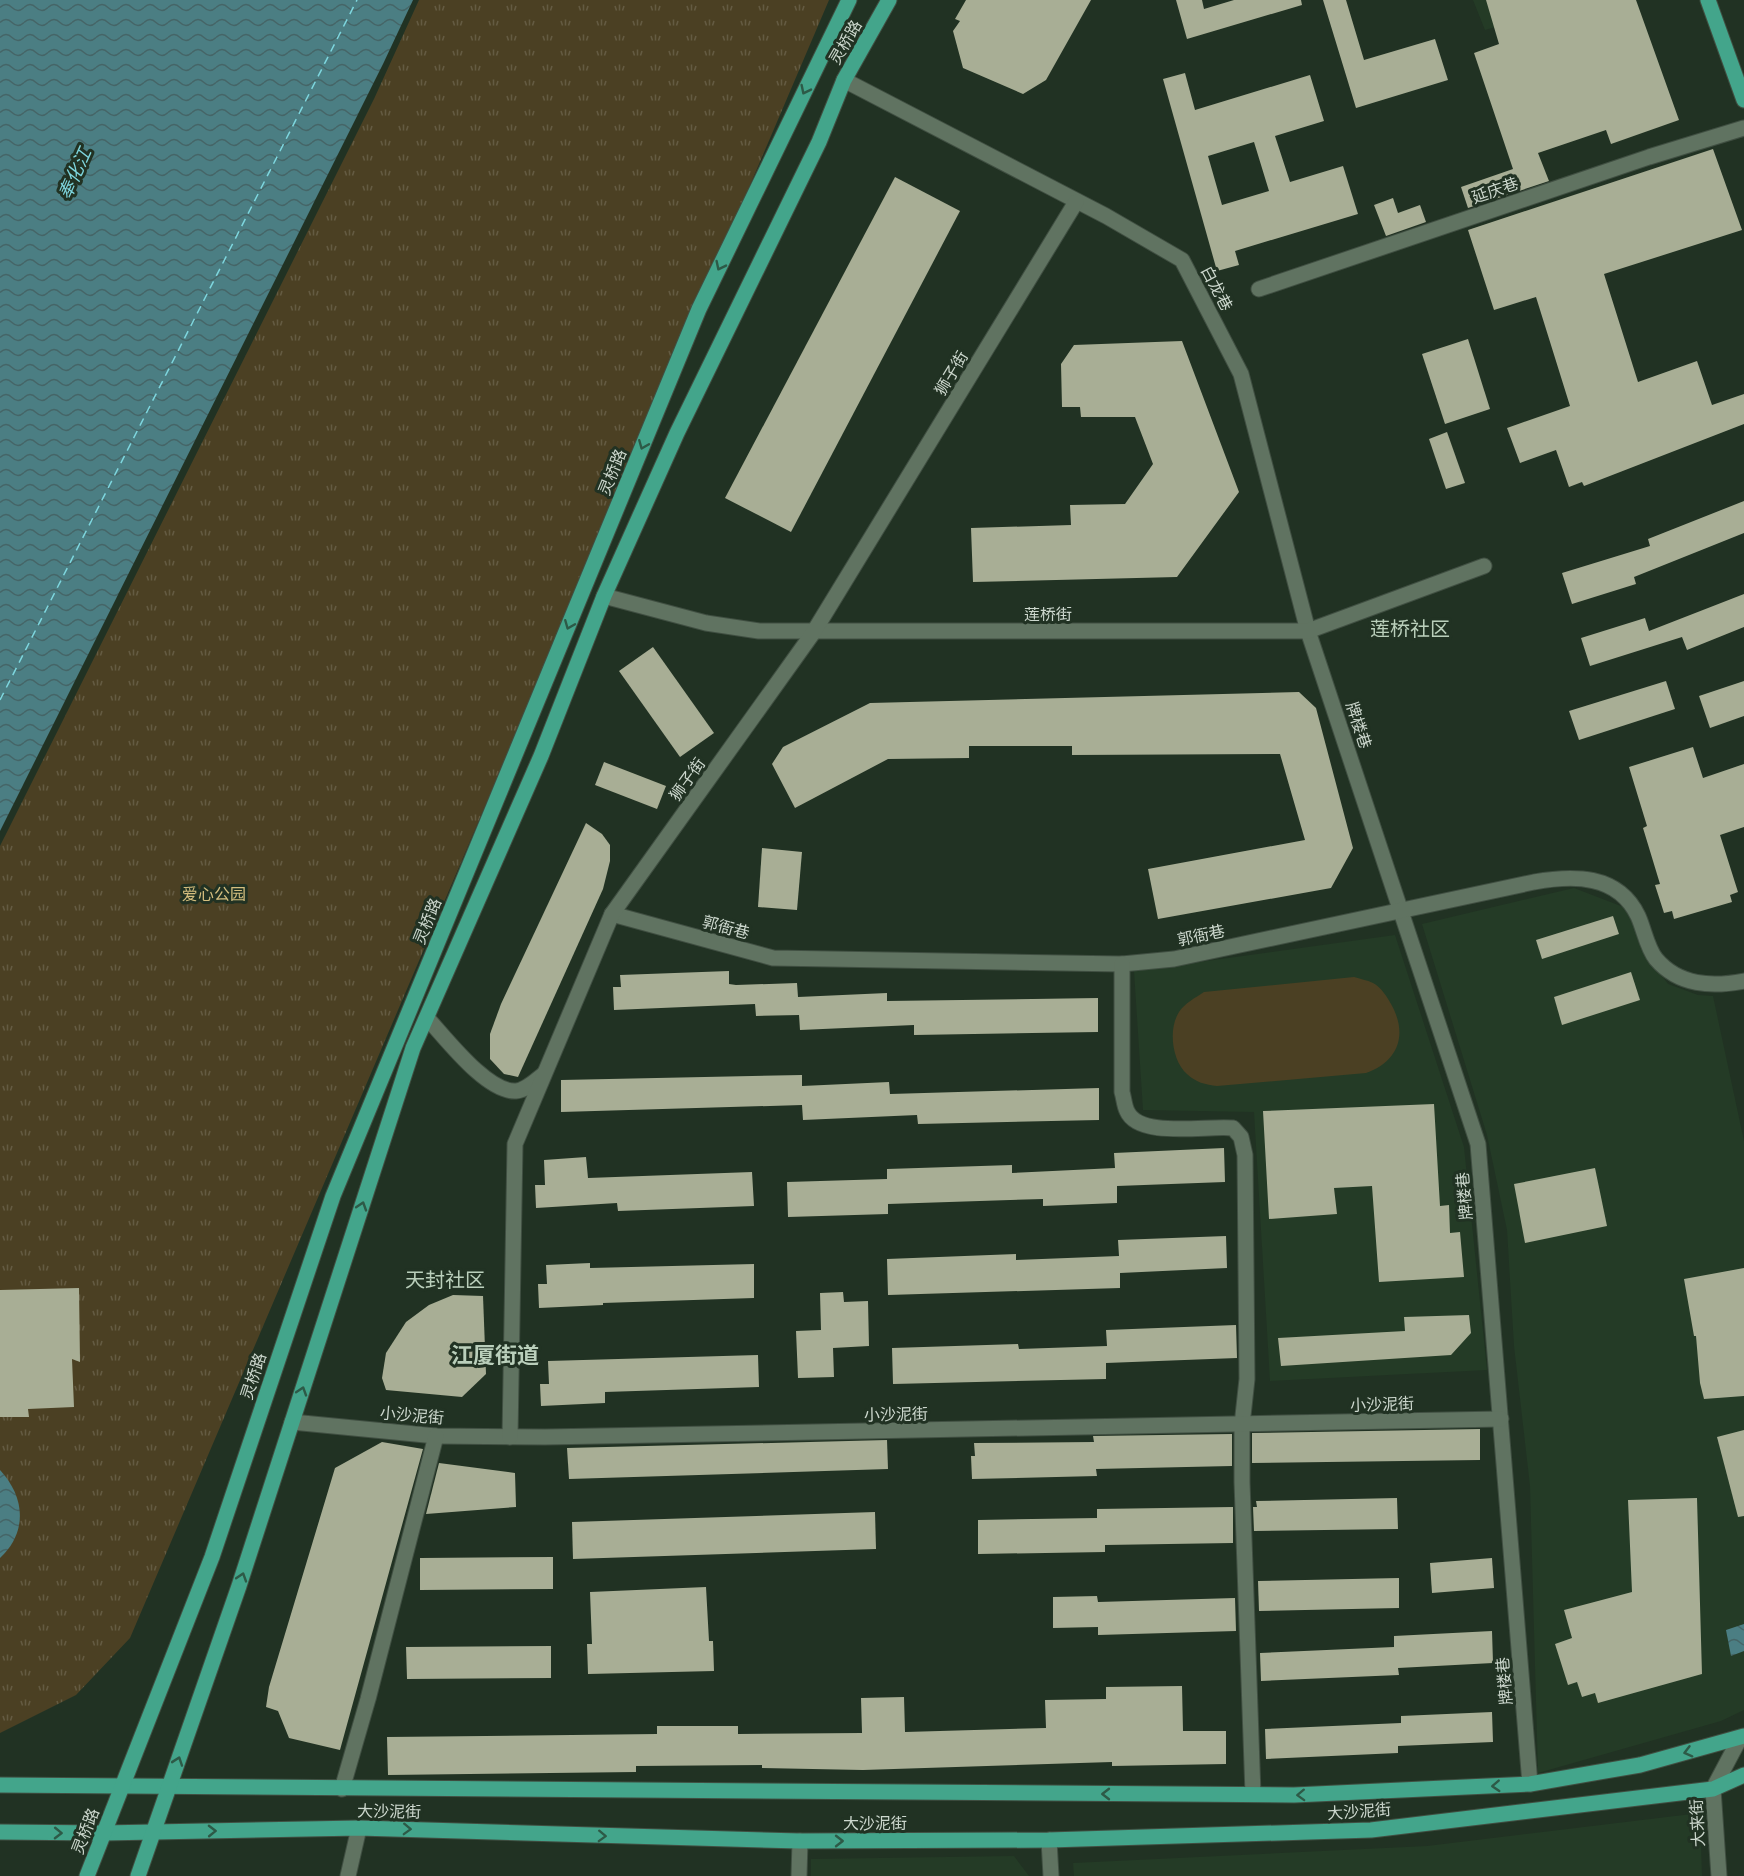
<svg xmlns="http://www.w3.org/2000/svg" width="1744" height="1876" viewBox="0 0 1744 1876" font-family="'Noto Sans','Noto Sans SC',sans-serif">
	<style>
		.built { fill: #243b26 }
		.grass { fill: url(#grass-tufts) }
		.garden { fill: #4b4023 }
		.water { fill: url(#water-waves) }
		.lines { fill: none; stroke-linecap: round; stroke-linejoin: round }
		.ferry { stroke: #7ed6de; stroke-width: 1.5; stroke-dasharray: 8 6; stroke-linecap: butt }
		.building { fill: #a8ae95; fill-rule: evenodd }
		.minor-casing { stroke: #404f42; stroke-width: 17 }
		.major-casing { stroke: #404f42; stroke-width: 17 }
		.minor { stroke: #607361; stroke-width: 15 }
		.major { stroke: #43a58b; stroke-width: 15 }
		.oneway { stroke: #2d5a47 }
		.labels { text-anchor: middle; stroke-width: 6; stroke-linejoin: round; paint-order: stroke }
		.street-label { font-size: 16px; fill: #ccd7cd; stroke: #213223 }
		.park-label { font-size: 16px; fill: #d5bf7f; stroke: #213223 }
		.water-label { font-size: 18px; font-style: italic; fill: #7ed6de; stroke: #213223 }
		.quarter-label { font-size: 20px; fill: #bacfbb; stroke: #213223 }
		.district-label { font-size: 22px; font-weight: bold; fill: #bacfbb; stroke: #213223 }
	</style>
	<defs>
		<pattern id="grass-tufts" width="24" height="20" patternUnits="userSpaceOnUse" patternTransform="scale(1.5)"><rect width="24" height="20" fill="#4b4023"/><path d="M3 7l-1-3M5 7V3M7 7l1-3M15 17l-1-3M17 17v-4M19 17l1-3" fill="none" stroke="#645b42"/></pattern>
		<pattern id="water-waves" width="16" height="10" patternUnits="userSpaceOnUse" patternTransform="scale(1.5)"><rect width="16" height="10" fill="#4b7e83"/><path d="M0 5q4-4 8 0t8 0" fill="none" stroke="#456567"/></pattern>
	</defs>
	<rect width="100%" height="100%" fill="#213223"/>
	<g class="built">
		<path d="M 1473,0 L 1589,0 L 1485,30 Z"/>
		<path d="M 1574,888 L 1626,908 L 1654,965 L 1668,984 L 1698,995 L 1713,996 L 1744,1141 L 1744,1710 L 1721,1721 L 1538,1773 L 1530,1486 L 1514,1346 L 1507,1230 L 1487,1135 L 1422,924 Z"/>
		<path d="M 1395,935 L 1464,1147 L 1487,1370 L 1270,1381 L 1254,1112 L 1143,1110 L 1134,971 Z"/>
		<path d="M 1700,1813 L 1702,1876 L 1074,1876 L 1073,1863 L 1427,1846 Z"/>
		<path d="M 1014,1856 L 1029,1876 L 811,1876 L 811,1859 Z"/>
	</g>
	<path class="grass" d="M 419,0 L 829,0 L 130,1638 L 76,1695 L 0,1733 L 0,846 L 374,99 Z"/>
	<path class="garden" d="M 1354,977 C 1360,979 1367,980 1373,983 C 1381,987 1387,997 1391,1004 C 1408,1034 1399,1061 1366,1073 L 1217,1086 C 1206,1085 1195,1082 1187,1074 C 1172,1061 1168,1029 1179,1012 C 1185,1003 1195,998 1204,992 Z"/>
	<g class="water">
		<path d="M 0,0 L 413,0 L 383,64 L 0,831 Z"/>
		<path d="M 0,1470 C 25,1497 28,1532 0,1558 Z"/>
		<path d="M 1744,1624 L 1744,1651 L 1731,1656 L 1726,1630 Z"/>
	</g>
	<g class="lines">
		<path class="ferry" d="M 0,700 L 357,0"/>
	</g>
	<g class="building">
		<path d="M 966,0 L 1091,0 L 1046,80 L 1023,94 L 963,68 L 953,31 L 960,21 L 955,19 Z"/>
		<path d="M 1176,0 L 1202,0 L 1204,9 L 1234,0 L 1301,0 L 1302,5 L 1187,39 Z"/>
		<path d="M 1323,0 L 1346,0 L 1364,60 L 1435,39 L 1448,80 L 1356,108 Z"/>
		<path d="M 1486,0 L 1636,0 L 1679,120 L 1611,144 L 1606,130 L 1538,153 L 1549,181 L 1468,208 L 1461,187 L 1513,169 L 1474,53 L 1499,44 Z"/>
		<path d="M 1185,73 L 1195,110 L 1310,75 L 1324,121 L 1275,136 L 1290,182 L 1343,166 L 1358,214 L 1235,251 L 1239,265 L 1217,271 L 1163,79 ZM 1254,142 L 1269,191 L 1222,205 L 1208,156 Z"/>
		<path d="M 1713,149 L 1742,230 L 1604,274 L 1638,382 L 1697,361 L 1712,405 L 1744,394 L 1744,424 L 1584,486 L 1582,482 L 1569,487 L 1556,450 L 1520,463 L 1507,428 L 1570,406 L 1536,297 L 1494,310 L 1468,230 Z"/>
		<path d="M 895,177 L 960,211 L 791,532 L 725,498 Z"/>
		<path d="M 1393,198 L 1398,213 L 1420,205 L 1426,222 L 1386,236 L 1374,205 Z"/>
		<path d="M 1468,339 L 1490,409 L 1445,424 L 1422,354 Z"/>
		<path d="M 1182,341 L 1239,492 L 1177,577 L 973,582 L 971,528 L 1071,525 L 1070,505 L 1125,504 L 1153,464 L 1135,417 L 1081,417 L 1080,407 L 1062,407 L 1061,364 L 1074,345 Z"/>
		<path d="M 1447,432 L 1465,483 L 1446,489 L 1429,439 Z"/>
		<path d="M 1744,501 L 1744,533 L 1634,577 L 1636,584 L 1572,604 L 1562,573 L 1650,546 L 1648,539 Z"/>
		<path d="M 1744,594 L 1744,627 L 1687,650 L 1682,637 L 1590,666 L 1581,638 L 1645,618 L 1649,631 Z"/>
		<path d="M 653,647 L 714,733 L 680,757 L 619,671 Z"/>
		<path d="M 1666,681 L 1675,709 L 1579,740 L 1569,711 Z"/>
		<path d="M 1744,681 L 1744,716 L 1710,728 L 1699,696 Z"/>
		<path d="M 1299,692 L 1316,708 L 1353,848 L 1331,888 L 1158,919 L 1148,869 L 1305,840 L 1280,754 L 1072,755 L 1072,746 L 969,746 L 969,758 L 888,759 L 795,808 L 772,764 L 783,747 L 870,703 Z"/>
		<path d="M 1693,747 L 1703,778 L 1744,764 L 1744,827 L 1720,835 L 1738,892 L 1730,895 L 1732,902 L 1674,919 L 1672,911 L 1664,913 L 1655,885 L 1660,884 L 1643,828 L 1647,826 L 1629,767 Z"/>
		<path d="M 604,762 L 666,786 L 657,809 L 595,785 Z"/>
		<path d="M 586,823 L 602,834 L 610,845 L 610,861 L 603,889 L 518,1077 L 504,1074 L 490,1059 L 490,1034 L 501,1004 Z"/>
		<path d="M 762,848 L 802,852 L 797,910 L 758,907 Z"/>
		<path d="M 1613,916 L 1619,934 L 1542,959 L 1536,940 Z"/>
		<path d="M 729,971 L 729,984 L 736,985 L 797,983 L 798,997 L 887,993 L 887,1001 L 1098,998 L 1098,1032 L 914,1035 L 914,1025 L 800,1030 L 799,1015 L 756,1016 L 755,1004 L 614,1010 L 613,987 L 621,987 L 620,975 Z"/>
		<path d="M 1631,972 L 1640,1000 L 1562,1025 L 1554,997 Z"/>
		<path d="M 802,1075 L 802,1086 L 889,1082 L 890,1094 L 1099,1088 L 1099,1120 L 918,1124 L 917,1115 L 803,1120 L 802,1105 L 561,1112 L 561,1080 Z"/>
		<path d="M 1434,1104 L 1440,1206 L 1449,1205 L 1450,1233 L 1460,1232 L 1464,1277 L 1379,1282 L 1372,1186 L 1334,1188 L 1337,1214 L 1269,1219 L 1263,1111 Z"/>
		<path d="M 1224,1148 L 1225,1182 L 1117,1186 L 1117,1203 L 1043,1206 L 1043,1199 L 888,1204 L 888,1214 L 788,1217 L 787,1182 L 887,1179 L 887,1169 L 1012,1165 L 1012,1173 L 1115,1168 L 1114,1153 Z"/>
		<path d="M 586,1157 L 588,1178 L 752,1172 L 754,1206 L 618,1211 L 617,1203 L 536,1208 L 535,1185 L 545,1185 L 544,1160 Z"/>
		<path d="M 1595,1168 L 1607,1226 L 1525,1243 L 1514,1184 Z"/>
		<path d="M 1226,1236 L 1227,1268 L 1120,1273 L 1120,1288 L 888,1295 L 887,1259 L 1016,1254 L 1016,1260 L 1119,1256 L 1118,1240 Z"/>
		<path d="M 590,1263 L 590,1268 L 754,1264 L 754,1298 L 603,1303 L 603,1305 L 539,1308 L 538,1284 L 547,1284 L 546,1265 Z"/>
		<path d="M 1744,1268 L 1744,1396 L 1704,1399 L 1700,1383 L 1696,1336 L 1694,1336 L 1684,1279 Z"/>
		<path d="M 79,1288 L 80,1362 L 72,1359 L 74,1407 L 28,1409 L 29,1417 L 0,1417 L 0,1290 Z"/>
		<path d="M 843,1292 L 844,1302 L 868,1301 L 869,1346 L 833,1348 L 834,1377 L 798,1378 L 796,1331 L 821,1330 L 820,1293 Z"/>
		<path d="M 453,1295 L 483,1296 L 486,1374 L 462,1397 L 386,1390 L 382,1378 L 386,1353 L 406,1322 L 429,1305 Z"/>
		<path d="M 1469,1315 L 1471,1333 L 1451,1355 L 1281,1366 L 1278,1338 L 1405,1331 L 1404,1317 Z"/>
		<path d="M 1236,1325 L 1237,1358 L 1106,1363 L 1106,1379 L 893,1384 L 892,1348 L 1018,1344 L 1019,1349 L 1107,1346 L 1106,1330 Z"/>
		<path d="M 758,1355 L 759,1387 L 605,1392 L 605,1403 L 541,1406 L 540,1384 L 549,1384 L 548,1361 Z"/>
		<path d="M 1480,1429 L 1480,1460 L 1252,1463 L 1252,1433 Z"/>
		<path d="M 1744,1430 L 1744,1516 L 1738,1517 L 1717,1437 Z"/>
		<path d="M 1232,1434 L 1232,1466 L 1096,1469 L 1097,1476 L 972,1479 L 971,1456 L 975,1456 L 974,1443 L 1094,1442 L 1093,1436 Z"/>
		<path d="M 887,1440 L 888,1469 L 569,1479 L 567,1448 Z"/>
		<path d="M 382,1442 L 423,1449 L 340,1750 L 289,1738 L 278,1711 L 266,1707 L 269,1687 L 335,1468 Z"/>
		<path d="M 439,1463 L 515,1473 L 516,1507 L 426,1514 Z"/>
		<path d="M 1397,1498 L 1398,1529 L 1254,1531 L 1253,1507 L 1257,1507 L 1256,1501 Z"/>
		<path d="M 1697,1498 L 1702,1674 L 1598,1703 L 1595,1693 L 1582,1697 L 1577,1682 L 1568,1685 L 1555,1644 L 1572,1638 L 1564,1610 L 1632,1592 L 1628,1500 Z"/>
		<path d="M 1233,1507 L 1233,1543 L 1105,1545 L 1105,1552 L 978,1554 L 978,1520 L 1097,1518 L 1097,1509 Z"/>
		<path d="M 875,1512 L 876,1549 L 573,1559 L 572,1522 Z"/>
		<path d="M 553,1557 L 553,1589 L 420,1590 L 420,1558 Z"/>
		<path d="M 1492,1558 L 1494,1588 L 1432,1593 L 1430,1563 Z"/>
		<path d="M 1399,1578 L 1399,1608 L 1259,1611 L 1258,1581 Z"/>
		<path d="M 706,1587 L 709,1641 L 713,1641 L 714,1671 L 588,1674 L 587,1644 L 592,1644 L 590,1592 Z"/>
		<path d="M 1097,1596 L 1098,1602 L 1235,1598 L 1236,1631 L 1098,1635 L 1098,1627 L 1053,1628 L 1053,1597 Z"/>
		<path d="M 1492,1631 L 1493,1663 L 1398,1668 L 1399,1675 L 1261,1681 L 1260,1653 L 1394,1647 L 1394,1636 Z"/>
		<path d="M 551,1646 L 551,1678 L 407,1679 L 406,1647 Z"/>
		<path d="M 1182,1686 L 1183,1731 L 1226,1731 L 1226,1764 L 1112,1766 L 1112,1762 L 863,1770 L 762,1768 L 762,1765 L 636,1766 L 636,1772 L 388,1775 L 387,1737 L 657,1734 L 657,1726 L 738,1726 L 738,1734 L 862,1733 L 861,1698 L 904,1697 L 905,1732 L 1046,1728 L 1045,1700 L 1106,1699 L 1106,1687 Z"/>
		<path d="M 1492,1712 L 1493,1742 L 1398,1746 L 1398,1753 L 1266,1759 L 1265,1729 L 1401,1723 L 1401,1716 Z"/>
	</g>
	<g class="lines">
		<g class="minor-casing">
			<g id="minor">
				<path d="M 844,80 L 1106,216 L 1182,260 L 1241,374 L 1308,631 L 1478,1144 L 1530,1784"/>
				<path d="M 1259,289 L 1649,157 L 1744,128"/>
				<path d="M 604,596 L 706,623 L 759,631 L 1308,631 L 1484,566"/>
				<path d="M 612,914 L 773,958 L 1122,964 L 1174,959 L 1534,882 C 1573,875 1618,874 1638,916 C 1644,929 1647,948 1656,959 C 1679,986 1712,987 1744,981"/>
				<path d="M 1122,964 L 1122,1092 C 1124,1098 1124,1105 1127,1111 C 1139,1139 1208,1125 1233,1128 L 1241,1137 L 1245,1155 L 1247,1379 L 1242,1425 L 1242,1482 L 1253,1794"/>
				<path d="M 427,1018 C 445,1037 487,1093 516,1091 C 527,1090 536,1080 544,1074"/>
				<path d="M 292,1422 L 436,1436 L 545,1437 L 1501,1419"/>
				<path d="M 510,1437 L 515,1144 L 612,914 L 813,633 L 1076,202"/>
				<path d="M 342,1789 L 368,1699 L 436,1436"/>
				<path d="M 1049,1840 L 1051,1876"/>
				<path d="M 348,1876 L 359,1828"/>
				<path d="M 799,1876 L 800,1841"/>
				<path d="M 1719,1876 L 1713,1789 L 1740,1738"/>
			</g>
		</g>
		<g class="major-casing">
			<g id="major">
				<path d="M 1708,0 L 1744,100"/>
				<path d="M 0,1785 L 1294,1795 L 1530,1784 L 1640,1765 L 1744,1736"/>
				<path d="M 0,1832 L 103,1833 L 359,1828 L 800,1841 L 1049,1840 L 1371,1830 L 1713,1789 L 1744,1775"/>
				<path d="M 87,1876 L 212,1557 L 333,1196 L 699,309 L 849,0"/>
				<path d="M 138,1876 L 239,1586 L 413,1048 L 541,756 L 604,596 L 677,433 L 819,142 L 844,80 L 889,0"/>
			</g>
		</g>
		<use href="#minor" class="minor"/>
		<use href="#major" class="major"/>
	</g>
	<defs><path id="oneway-chevron" d="M-2-3.5L2.5 0L-2 3.5" fill="none" stroke-width="1.6" stroke-linecap="round" stroke-linejoin="round" transform="scale(1.5)"/></defs>
	<g class="oneway">
		<use href="#oneway-chevron" transform="translate(805 90) rotate(116)"/>
		<use href="#oneway-chevron" transform="translate(720 266) rotate(116)"/>
		<use href="#oneway-chevron" transform="translate(643 445) rotate(112)"/>
		<use href="#oneway-chevron" transform="translate(569 625) rotate(112)"/>
		<use href="#oneway-chevron" transform="translate(362 1206) rotate(-72)"/>
		<use href="#oneway-chevron" transform="translate(302 1391) rotate(-72)"/>
		<use href="#oneway-chevron" transform="translate(242 1577) rotate(-72)"/>
		<use href="#oneway-chevron" transform="translate(1688 1752) rotate(165)"/>
		<use href="#oneway-chevron" transform="translate(178 1761) rotate(-71)"/>
		<use href="#oneway-chevron" transform="translate(1496 1786) rotate(177)"/>
		<use href="#oneway-chevron" transform="translate(1106 1794) rotate(-180)"/>
		<use href="#oneway-chevron" transform="translate(1301 1795) rotate(178)"/>
		<use href="#oneway-chevron" transform="translate(407 1829) rotate(2)"/>
		<use href="#oneway-chevron" transform="translate(212 1831) rotate(-1)"/>
		<use href="#oneway-chevron" transform="translate(58 1833) rotate(1)"/>
		<use href="#oneway-chevron" transform="translate(602 1836) rotate(2)"/>
		<use href="#oneway-chevron" transform="translate(839 1841)"/>
	</g>
	<g class="labels">
		<g class="street-label">
			<text transform="translate(845 42) rotate(-60)" y="6">灵桥路</text>
			<text transform="translate(1495 190) rotate(-19)" y="6">延庆巷</text>
			<text transform="translate(1217 288) rotate(62)" y="6">白龙巷</text>
			<text transform="translate(951 373) rotate(-59)" y="6">狮子街</text>
			<text transform="translate(612 472) rotate(-68)" y="6">灵桥路</text>
			<text x="1048" y="620">莲桥街</text>
			<text transform="translate(1359 725) rotate(72)" y="6">牌楼巷</text>
			<text transform="translate(687 779) rotate(-54)" y="6">狮子街</text>
			<text transform="translate(427 921) rotate(-68)" y="6">灵桥路</text>
			<text transform="translate(726 927) rotate(15)" y="6">郭衙巷</text>
			<text transform="translate(1201 935) rotate(-12)" y="6">郭衙巷</text>
			<text transform="translate(1464 1196) rotate(-95)" y="6">牌楼巷</text>
			<text transform="translate(253 1376) rotate(-72)" y="6">灵桥路</text>
			<text transform="translate(1382 1404) rotate(-2)" y="6">小沙泥街</text>
			<text transform="translate(896 1414) rotate(-1)" y="6">小沙泥街</text>
			<text transform="translate(412 1415) rotate(5)" y="6">小沙泥街</text>
			<text transform="translate(1504 1681) rotate(-95)" y="6">牌楼巷</text>
			<text transform="translate(389 1811) rotate(1)" y="6">大沙泥街</text>
			<text transform="translate(1359 1811) rotate(-4)" y="6">大沙泥街</text>
			<text x="875" y="1829">大沙泥街</text>
			<text transform="translate(1697 1823) rotate(-93)" y="6">大来街</text>
			<text transform="translate(85 1831) rotate(-69)" y="6">灵桥路</text>
		</g>
		<g class="park-label">
			<text x="214" y="900">爱心公园</text>
		</g>
		<g class="water-label">
			<text transform="translate(75 174) rotate(-66)" y="6">奉化江</text>
		</g>
		<g class="quarter-label">
			<text x="1410" y="636">莲桥社区</text>
			<text x="445" y="1287">天封社区</text>
		</g>
		<g class="district-label">
			<text x="495" y="1363">江厦街道</text>
		</g>
	</g>
</svg>
